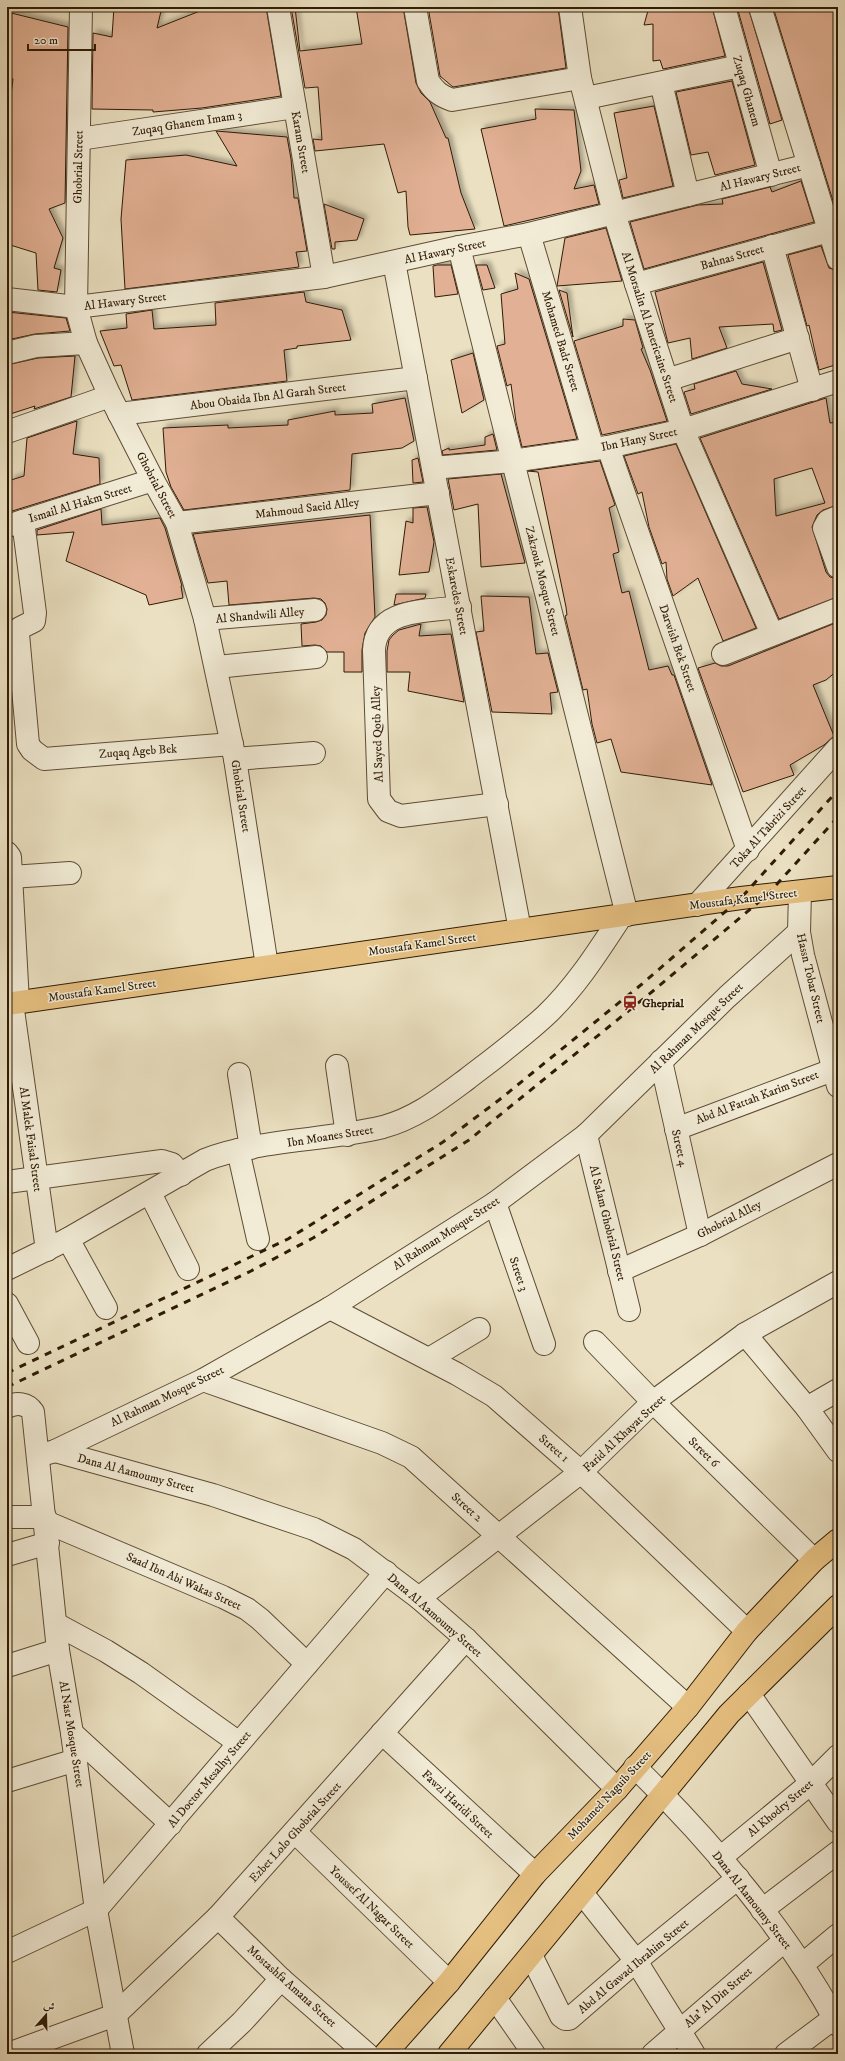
<svg xmlns="http://www.w3.org/2000/svg" width="845" height="2061" viewBox="0 0 845 2061" font-family="'IM FELL DW Pica',Amiri,serif">
	<style>
		.building { fill: #e2b195; stroke: #2f1b06; fill-rule: evenodd; filter: url(#shadow) }
		.lines { fill: none; stroke-linecap: round; stroke-linejoin: round }
		.minor-casing { stroke: #5e4c35; stroke-width: 24 }
		.major-casing { stroke: #2f1b06; stroke-width: 24 }
		.minor { stroke: #f2ecd7; stroke-width: 22 }
		.major { stroke: #e6c081; stroke-width: 22 }
		.rail { stroke: #2f1b06; stroke-width: 3; stroke-dasharray: 7 7; stroke-linecap: butt }
		.labels { text-anchor: middle; stroke-width: 3; stroke-linejoin: round; paint-order: stroke }
		.street-label { font-size: 12px; fill: #2f1b06; stroke: #f2ecd7 }
		.poi-label { font-size: 12px; font-weight: bold; fill: #2f1b06; stroke: #f2ecd7; text-anchor: start }
	</style>
	<defs>
		<filter id="shadow"><feDropShadow dx="3.5" dy="-3.5" stdDeviation="2" flood-color="#0004"/></filter>
	</defs>
	<rect width="100%" height="100%" fill="#ebe1c2"/>
	<filter id="stains"><feTurbulence type="fractalNoise" baseFrequency=".005" numOctaves="4"/><feColorMatrix values="0 0 0 0 .2 0 0 0 0 .09 0 0 0 0 .02 0 0 0 .5 -.17"/></filter>
	<radialGradient id="worn" r=".72"><stop offset=".6" stop-color="#630" stop-opacity="0"/><stop offset="1" stop-color="#630" stop-opacity=".3"/></radialGradient>
	<g class="building">
		<path d="M 114,7 L 162,7 L 157,28 L 210,7 L 266,7 L 281,96 L 202,108 L 153,112 L 153,110 L 92,109 L 93,33 L 112,37 Z"/>
		<path d="M 291,7 L 295,7 L 300,51 L 362,44 L 356,7 L 403,7 L 416,83 L 421,93 L 430,102 L 446,138 L 448,138 L 461,193 L 475,229 L 410,235 L 408,227 L 406,191 L 398,193 L 384,144 L 315,151 L 313,139 L 322,140 L 318,87 L 305,88 Z"/>
		<path d="M 428,7 L 558,7 L 566,68 L 453,87 L 440,76 Z"/>
		<path d="M 649,7 L 712,7 L 725,56 L 663,69 L 660,60 L 653,61 L 653,24 L 644,25 Z"/>
		<path d="M 737,7 L 748,7 L 782,120 L 770,124 Z"/>
		<path d="M 773,7 L 838,7 L 838,217 L 821,162 Z"/>
		<path d="M 7,12 L 68,27 L 65,203 L 49,209 L 63,238 L 54,268 L 61,270 L 57,292 L 38,290 L 36,253 L 7,244 L 7,127 L 13,79 L 7,77 Z"/>
		<path d="M 732,81 L 755,165 L 715,175 L 708,152 L 691,155 L 676,92 Z"/>
		<path d="M 654,106 L 673,186 L 623,198 L 619,180 L 627,178 L 614,113 Z"/>
		<path d="M 535,109 L 574,110 L 581,171 L 574,189 L 594,185 L 599,204 L 504,226 L 481,129 L 536,119 Z"/>
		<path d="M 216,131 L 287,137 L 291,159 L 294,198 L 298,198 L 307,251 L 296,252 L 299,267 L 125,289 L 121,219 L 126,160 L 186,155 L 237,166 Z"/>
		<path d="M 801,181 L 814,222 L 644,269 L 630,222 L 698,205 L 723,204 L 722,199 L 770,187 L 772,192 Z"/>
		<path d="M 324,204 L 364,219 L 357,240 L 335,242 L 335,249 L 332,249 Z"/>
		<path d="M 606,228 L 622,281 L 557,286 L 565,238 Z"/>
		<path d="M 821,246 L 829,268 L 838,271 L 838,364 L 819,370 L 809,325 L 807,326 L 788,255 Z"/>
		<path d="M 763,262 L 782,330 L 774,332 L 773,324 L 719,327 L 727,348 L 692,359 L 690,338 L 668,343 L 655,292 Z"/>
		<path d="M 437,265 L 451,265 L 458,294 L 435,297 L 433,266 Z"/>
		<path d="M 476,265 L 487,265 L 495,288 L 483,290 Z"/>
		<path d="M 515,273 L 529,279 L 577,439 L 522,447 L 516,422 L 511,384 L 507,386 L 497,346 L 505,344 L 501,294 L 518,289 Z"/>
		<path d="M 559,290 L 567,293 L 573,337 Z"/>
		<path d="M 304,292 L 306,302 L 342,310 L 351,340 L 297,346 L 297,348 L 284,350 L 287,381 L 132,400 L 121,365 L 114,366 L 100,331 L 127,328 L 126,314 L 152,310 L 154,329 L 216,325 L 215,303 Z"/>
		<path d="M 7,312 L 66,318 L 70,331 L 35,334 L 7,340 Z"/>
		<path d="M 623,319 L 635,320 L 643,348 L 641,349 L 650,370 L 667,421 L 602,435 L 574,341 L 623,326 Z"/>
		<path d="M 473,353 L 484,400 L 462,413 L 451,360 Z"/>
		<path d="M 75,356 L 71,397 L 34,409 L 35,406 L 7,415 L 7,365 L 38,358 Z"/>
		<path d="M 736,371 L 742,384 L 772,389 L 691,414 L 684,392 L 695,389 L 694,384 Z"/>
		<path d="M 405,398 L 414,441 L 402,448 L 352,454 L 350,490 L 184,510 L 171,487 L 166,472 L 163,428 L 228,425 L 228,428 L 288,425 L 288,420 L 335,411 L 335,415 L 373,413 L 372,404 Z"/>
		<path d="M 826,398 L 830,423 L 838,422 L 838,505 L 823,510 L 817,515 L 812,527 L 826,572 L 830,577 L 838,579 L 838,597 L 779,619 L 700,438 ZM 812,468 L 825,503 L 776,516 L 774,479 Z"/>
		<path d="M 77,421 L 73,454 L 99,458 L 100,484 L 9,512 L 11,480 L 24,476 L 27,438 Z"/>
		<path d="M 493,434 L 497,450 L 443,455 L 442,451 L 449,448 L 449,450 L 485,445 L 485,437 Z"/>
		<path d="M 676,444 L 756,628 L 723,641 L 698,578 L 673,596 L 667,579 L 666,562 L 662,564 L 649,527 L 642,492 L 638,494 L 624,456 Z"/>
		<path d="M 418,458 L 423,482 L 413,483 L 412,460 Z"/>
		<path d="M 600,461 L 615,505 L 609,508 L 619,552 L 613,554 L 622,593 L 629,591 L 649,670 L 668,666 L 672,675 L 674,675 L 712,785 L 621,772 L 611,739 L 597,743 L 592,724 L 587,689 L 583,690 L 565,616 L 567,615 L 566,607 L 538,472 L 528,471 Z"/>
		<path d="M 501,474 L 525,563 L 481,567 L 478,504 L 454,510 L 448,479 Z"/>
		<path d="M 427,507 L 434,542 L 429,572 L 399,575 L 406,521 L 413,523 L 413,508 Z"/>
		<path d="M 101,509 L 102,525 L 160,518 L 165,528 L 182,586 L 181,586 L 183,598 L 149,605 L 146,595 L 66,561 L 74,532 L 37,535 L 37,530 Z"/>
		<path d="M 370,515 L 375,617 L 365,633 L 362,650 L 362,672 L 344,672 L 344,652 L 327,652 L 321,646 L 315,645 L 302,646 L 301,624 L 316,622 L 322,620 L 326,615 L 327,609 L 325,603 L 321,599 L 314,598 L 229,605 L 227,581 L 208,583 L 193,534 Z"/>
		<path d="M 396,594 L 426,594 L 425,598 L 394,605 Z"/>
		<path d="M 481,596 L 529,597 L 536,654 L 548,653 L 558,692 L 550,693 L 552,714 L 492,712 L 476,632 L 484,631 Z"/>
		<path d="M 838,622 L 838,670 L 826,680 L 813,685 L 834,736 L 824,745 L 790,765 L 794,775 L 743,792 L 698,668 L 715,663 L 721,666 L 728,666 Z"/>
		<path d="M 421,624 L 419,636 L 451,634 L 464,702 L 408,691 L 410,672 L 387,672 L 387,651 L 389,640 L 393,635 L 399,630 Z"/>
	</g>
	<g class="lines">
		<g class="minor-casing">
			<g id="minor">
				<path d="M 81,7 L 76,307 L 86,343 L 110,396 L 153,480 L 177,523 L 205,619 L 235,759 L 267,966"/>
				<path d="M 278,7 L 324,277"/>
				<path d="M 415,7 L 428,81 C 435,92 441,96 452,100 L 580,78"/>
				<path d="M 570,7 L 580,78 L 614,213 L 636,284 L 683,430 L 772,634"/>
				<path d="M 724,7 L 771,175"/>
				<path d="M 760,7 L 838,259"/>
				<path d="M 661,83 L 688,195"/>
				<path d="M 586,98 L 740,66"/>
				<path d="M 79,139 L 295,107"/>
				<path d="M 529,234 L 593,449"/>
				<path d="M 772,246 L 812,390"/>
				<path d="M 459,247 L 627,915"/>
				<path d="M 394,262 L 520,930"/>
				<path d="M 636,284 L 829,231"/>
				<path d="M 7,299 L 76,307 L 324,277 L 459,247 L 529,234 L 809,165"/>
				<path d="M 7,353 L 36,346 L 86,343"/>
				<path d="M 667,380 L 798,338"/>
				<path d="M 119,414 L 416,378"/>
				<path d="M 7,432 L 110,396"/>
				<path d="M 608,447 L 748,850"/>
				<path d="M 433,468 L 512,461 L 608,447 L 683,430 L 838,381"/>
				<path d="M 838,517 L 828,521 L 824,528 L 838,567"/>
				<path d="M 23,521 L 35,613 L 34,621 L 20,628 L 18,634 L 28,744 L 32,750 L 44,759 L 232,744"/>
				<path d="M 177,523 L 438,493"/>
				<path d="M 7,526 L 153,480"/>
				<path d="M 460,607 C 427,612 376,607 374,650 L 379,799 L 388,811 L 401,816 L 497,804"/>
				<path d="M 205,619 L 315,610"/>
				<path d="M 723,654 L 838,609"/>
				<path d="M 217,667 L 316,657"/>
				<path d="M 235,759 L 314,753"/>
				<path d="M 7,853 L 10,857 L 18,1002"/>
				<path d="M 11,877 L 70,873"/>
				<path d="M 800,892 L 799,932 L 803,955 L 838,1086"/>
				<path d="M 697,905 L 838,748"/>
				<path d="M 12,1003 L 47,1250"/>
				<path d="M 661,1061 L 700,1235"/>
				<path d="M 337,1066 L 347,1135"/>
				<path d="M 239,1074 L 251,1148"/>
				<path d="M 676,1129 L 838,1068"/>
				<path d="M 586,1135 L 629,1310"/>
				<path d="M 238,1150 L 258,1239"/>
				<path d="M 7,1182 L 162,1161 L 172,1164 L 181,1175"/>
				<path d="M 150,1193 L 188,1269"/>
				<path d="M 495,1203 L 544,1344"/>
				<path d="M 68,1239 L 106,1308"/>
				<path d="M 7,1269 L 68,1239 L 205,1160 C 259,1139 325,1141 383,1127 C 416,1118 440,1099 467,1079 C 493,1059 520,1039 545,1016 C 576,987 599,950 622,915"/>
				<path d="M 619,1271 L 700,1235 L 838,1164"/>
				<path d="M 7,1304 L 28,1343"/>
				<path d="M 330,1308 L 457,1374 L 494,1396 L 581,1472 L 747,1631"/>
				<path d="M 745,1334 L 807,1408 L 838,1451"/>
				<path d="M 595,1342 L 653,1402 L 814,1560"/>
				<path d="M 429,1359 L 479,1329"/>
				<path d="M 203,1380 L 382,1443 L 411,1457 L 688,1707"/>
				<path d="M 7,1407 C 17,1402 27,1403 33,1412 L 58,1650 L 72,1733 L 96,1910 L 123,2054"/>
				<path d="M 807,1408 L 838,1390"/>
				<path d="M 55,1451 L 213,1495 L 314,1529 L 354,1549 L 419,1598 L 466,1639 L 617,1789"/>
				<path d="M 38,1456 L 55,1451 L 203,1380 L 330,1308 L 495,1203 L 586,1135 L 727,997 L 799,932"/>
				<path d="M 7,1517 L 45,1517"/>
				<path d="M 46,1522 L 223,1597 L 247,1609 L 260,1619 L 307,1664"/>
				<path d="M 7,1555 L 48,1543"/>
				<path d="M 419,1598 L 581,1472 L 653,1402 L 745,1334 L 838,1282"/>
				<path d="M 56,1624 L 106,1651 L 141,1673 L 239,1743"/>
				<path d="M 7,1666 L 58,1650"/>
				<path d="M 749,1694 L 838,1822"/>
				<path d="M 72,1733 L 171,1824"/>
				<path d="M 382,1733 L 535,1874"/>
				<path d="M 635,1767 C 711,1841 788,1932 838,2025"/>
				<path d="M 7,1781 L 76,1760"/>
				<path d="M 295,1832 L 449,1982"/>
				<path d="M 720,1858 L 811,1783 L 838,1756"/>
				<path d="M 582,1893 L 636,1961 L 694,2054"/>
				<path d="M 762,1910 L 838,1852"/>
				<path d="M 218,1917 L 281,1979 L 367,2054"/>
				<path d="M 7,1952 L 96,1910 L 386,1572"/>
				<path d="M 531,1955 L 561,2016 L 565,2019 L 569,2019 L 636,1961 L 738,1878"/>
				<path d="M 802,1965 L 838,1935"/>
				<path d="M 495,1998 L 534,2054"/>
				<path d="M 8,2054 L 115,2015 L 218,1917 L 466,1639"/>
				<path d="M 208,2054 L 242,2022 L 281,1979"/>
				<path d="M 653,2054 L 784,1941"/>
				<path d="M 786,2054 L 834,2018"/>
			</g>
		</g>
		<g class="major-casing">
			<g id="major">
				<path d="M 7,1004 L 741,898 L 838,887"/>
				<path d="M 385,2054 L 449,1982 L 535,1874 L 617,1789 L 688,1707 L 747,1631 L 814,1560 L 838,1540"/>
				<path d="M 449,2054 L 729,1714 L 838,1606"/>
			</g>
		</g>
		<use href="#minor" class="minor"/>
		<use href="#major" class="major"/>
		<g class="rail">
			<path d="M 7,1373 L 288,1239 L 443,1142 L 499,1100 L 642,984 L 741,898 L 838,790"/>
			<path d="M 7,1387 L 251,1271 L 313,1238 L 469,1140 L 653,991 L 767,895 L 838,817"/>
		</g>
	</g>
	<defs>
		<g id="station-bare" transform="scale(1.2)"><path d="M-3-6H3Q5-6 5-4V2Q5 4 3 4L4.5 6H3L1.5 4h-3L-3 6H-4.5L-3 4Q-5 4-5 2V-4Q-5-6-3-6ZM-3.5-4v3h7v-3ZM-3.5 1v1.5H-2V1ZM2 1v1.5H3.5V1Z" fill="#8f2418" stroke="#f2ecd7" stroke-width="2.5" paint-order="stroke"/></g>
	</defs>
	<g fill-rule="evenodd">
		<use href="#station-bare" x="630" y="1003"/>
	</g>
	<g class="labels">
		<g class="street-label">
			<text transform="translate(747 91) rotate(74)" y="4">Zuqaq Ghanem</text>
			<text transform="translate(187 123) rotate(-9)" y="4">Zuqaq Ghanem Imam 3</text>
			<text transform="translate(301 142) rotate(80)" y="4">Karam Street</text>
			<text transform="translate(78 167) rotate(-89)" y="4">Ghobrial Street</text>
			<text transform="translate(760 177) rotate(-14)" y="4">Al Hawary Street</text>
			<text transform="translate(445 251) rotate(-12)" y="4">Al Hawary Street</text>
			<text transform="translate(732 257) rotate(-16)" y="4">Bahnas Street</text>
			<text transform="translate(125 301) rotate(-7)" y="4">Al Hawary Street</text>
			<text transform="translate(650 327) rotate(72)" y="4">Al Morsalin Al Americaine Street</text>
			<text transform="translate(561 341) rotate(73)" y="4">Mohamed Badr Street</text>
			<text transform="translate(268 396) rotate(-7)" y="4">Abou Obaida Ibn Al Garah Street</text>
			<text transform="translate(639 439) rotate(-12)" y="4">Ibn Hany Street</text>
			<text transform="translate(157 485) rotate(62)" y="4">Ghobrial Street</text>
			<text transform="translate(80 503) rotate(-17)" y="4">Ismail Al Hakm Street</text>
			<text transform="translate(307 508) rotate(-7)" y="4">Mahmoud Saeid Alley</text>
			<text transform="translate(543 581) rotate(76)" y="4">Zakzouk Mosque Street</text>
			<text transform="translate(457 596) rotate(79)" y="4">Eskaredes Street</text>
			<text transform="translate(260 615) rotate(-5)" y="4">Al Shandwili Alley</text>
			<text transform="translate(678 648) rotate(71)" y="4">Darwish Bek Street</text>
			<text transform="translate(377 734) rotate(-92)" y="4">Al Sayed Qotb Alley</text>
			<text transform="translate(138 751) rotate(-4)" y="4">Zuqaq Ageb Bek</text>
			<text transform="translate(241 796) rotate(81)" y="4">Ghobrial Street</text>
			<text transform="translate(768 827) rotate(-48)" y="4">Toka Al Tabrizi Street</text>
			<text transform="translate(743 899) rotate(-7)" y="4">Moustafa Kamel Street</text>
			<text transform="translate(422 944) rotate(-8)" y="4">Moustafa Kamel Street</text>
			<text transform="translate(811 978) rotate(77)" y="4">Hassn Tobar Street</text>
			<text transform="translate(102 990) rotate(-8)" y="4">Moustafa Kamel Street</text>
			<text transform="translate(696 1028) rotate(-44)" y="4">Al Rahman Mosque Street</text>
			<text transform="translate(757 1097) rotate(-21)" y="4">Abd Al Fattah Karim Street</text>
			<text transform="translate(330 1136) rotate(-9)" y="4">Ibn Moanes Street</text>
			<text transform="translate(31 1139) rotate(82)" y="4">Al Malek Faisal Street</text>
			<text transform="translate(680 1148) rotate(77)" y="4">Street 4</text>
			<text transform="translate(729 1219) rotate(-27)" y="4">Ghobrial Alley</text>
			<text transform="translate(608 1223) rotate(76)" y="4">Al Salam Ghobrial Street</text>
			<text transform="translate(446 1233) rotate(-33)" y="4">Al Rahman Mosque Street</text>
			<text transform="translate(519 1274) rotate(71)" y="4">Street 3</text>
			<text transform="translate(167 1396) rotate(-26)" y="4">Al Rahman Mosque Street</text>
			<text transform="translate(624 1433) rotate(-43)" y="4">Farid Al Khayat Street</text>
			<text transform="translate(554 1448) rotate(41)" y="4">Street 1</text>
			<text transform="translate(704 1452) rotate(44)" y="4">Street 6</text>
			<text transform="translate(136 1473) rotate(15)" y="4">Dana Al Aamoumy Street</text>
			<text transform="translate(467 1507) rotate(42)" y="4">Street 2</text>
			<text transform="translate(184 1581) rotate(24)" y="4">Saad Ibn Abi Wakas Street</text>
			<text transform="translate(435 1615) rotate(41)" y="4">Dana Al Aamoumy Street</text>
			<text transform="translate(72 1734) rotate(81)" y="4">Al Nasr Mosque Street</text>
			<text transform="translate(209 1779) rotate(-50)" y="4">Al Doctor Mesalhy Street</text>
			<text transform="translate(609 1795) rotate(-47)" y="4">Mohamed Naguib Street</text>
			<text transform="translate(458 1804) rotate(43)" y="4">Fawzi Haridi Street</text>
			<text transform="translate(780 1808) rotate(-40)" y="4">Al Khodry Street</text>
			<text transform="translate(295 1832) rotate(-48)" y="4">Ezbet Lolo Ghobrial Street</text>
			<text transform="translate(752 1900) rotate(52)" y="4">Dana Al Aamoumy Street</text>
			<text transform="translate(372 1907) rotate(44)" y="4">Youssef Al Nagar Street</text>
			<text transform="translate(633 1966) rotate(-40)" y="4">Abd Al Gawad Ibrahim Street</text>
			<text transform="translate(292 1986) rotate(42)" y="4">Mostashfa Amana Street</text>
			<text transform="translate(718 1997) rotate(-41)" y="4">Ala' Al Din Street</text>
		</g>
		<g class="poi-label">
			<text x="642" y="1007">Gheprial</text>
		</g>
	</g>
	<rect width="845" height="2061" fill="none" stroke="#ebe1c2" stroke-width="24"/>
	<rect x="8" y="8" width="829" height="2045" fill="none" stroke="#2f1b06" stroke-width="2"/>
	<rect x="12" y="12" width="821" height="2037" fill="none" stroke="#2f1b06"/>
	<g transform="translate(46 2015) rotate(20)" stroke="#f2ecd7" stroke-width="3" paint-order="stroke">
	<path d="M0-3L7 15L0 10L-7 15Z" fill="#2f1b06"/>
	<text y="-6" font-size="11" font-weight="bold" text-anchor="middle" fill="#2f1b06">ش</text>
	</g>
	<path d="M28 44v6h67v-6" fill="none" stroke="#2f1b06" stroke-width="2"/>
	<text x="34" y="44" font-size="12" fill="#2f1b06" stroke="#f2ecd7" stroke-width="3" paint-order="stroke">20 m</text>
	<rect width="100%" height="100%" filter="url(#stains)"/>
	<rect width="100%" height="100%" fill="url(#worn)"/>
</svg>
